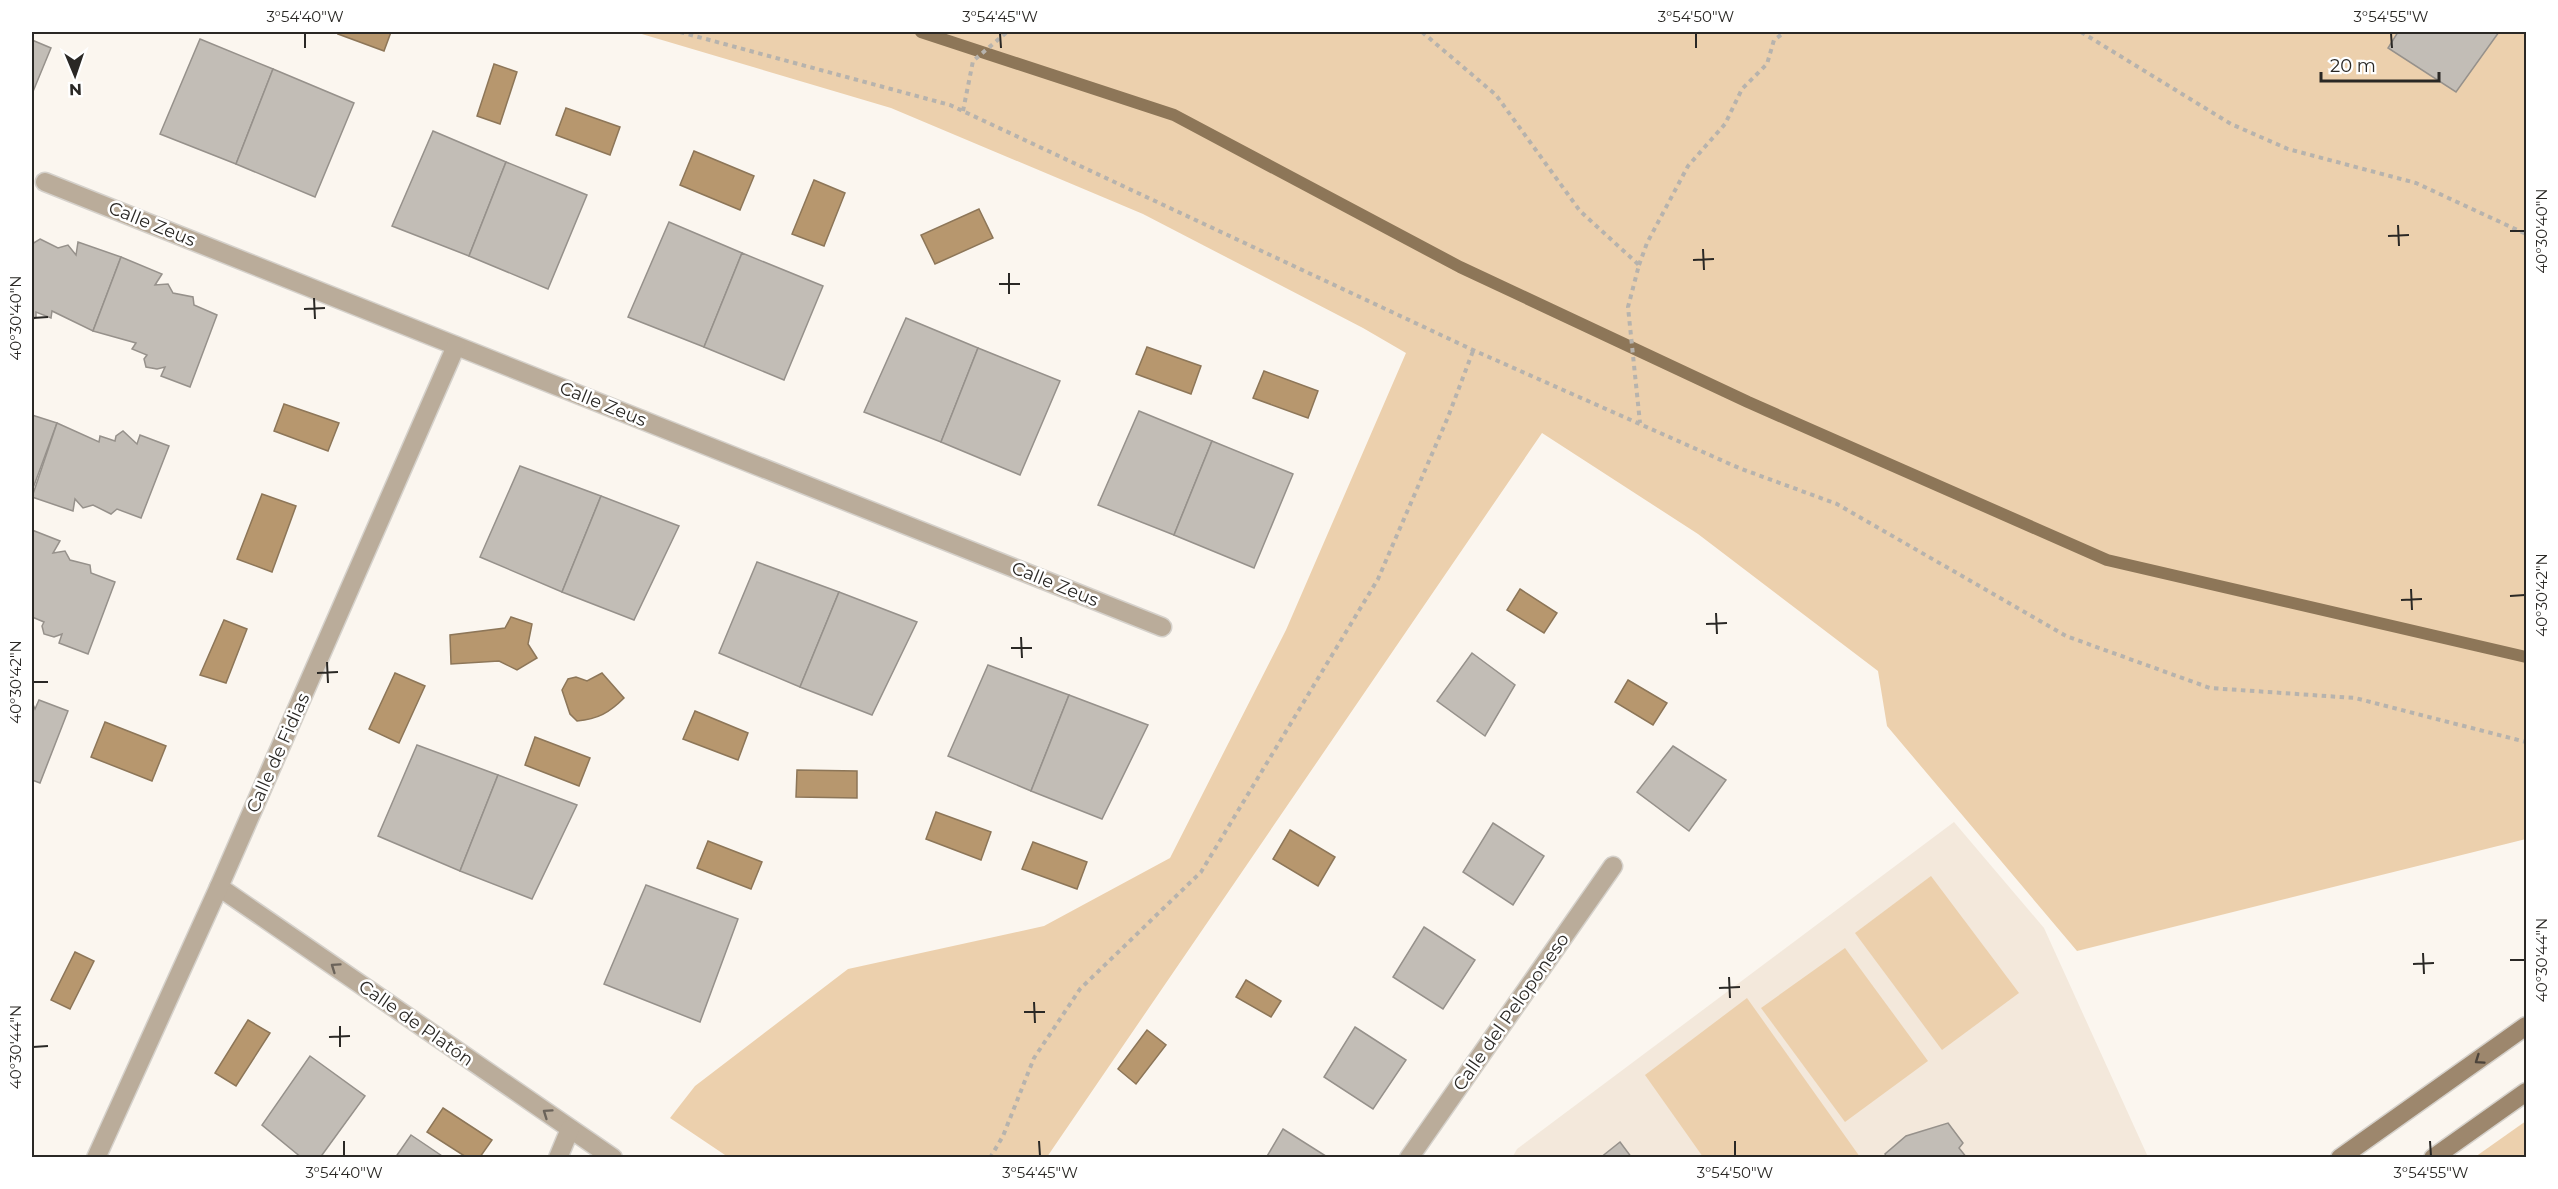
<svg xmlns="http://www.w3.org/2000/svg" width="2558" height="1189" viewBox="0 0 2558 1189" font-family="Montserrat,sans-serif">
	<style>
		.built { fill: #f3e8db }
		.green { fill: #ecd0ad }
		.water { fill: #b7976e; stroke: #8d7658; stroke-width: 1.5 }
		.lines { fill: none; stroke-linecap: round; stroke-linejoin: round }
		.stream { stroke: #8d7658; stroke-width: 12 }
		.building { fill: #c2bdb6; stroke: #96918b; stroke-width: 1.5 }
		.street-casing { stroke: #d5d1cb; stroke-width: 21 }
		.secondary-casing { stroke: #d5d1cb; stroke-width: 21 }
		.path { stroke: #b7b3ad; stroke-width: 4; stroke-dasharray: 4.5 4.5; stroke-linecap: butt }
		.street { stroke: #baac9a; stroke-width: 18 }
		.secondary { stroke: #9d876d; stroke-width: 18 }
		.oneway { stroke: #6b635a }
		.oneway2 { stroke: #4c443b }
		.ticks { fill: none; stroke: #2a2825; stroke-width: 2 }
		.labels { text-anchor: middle; stroke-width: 5; stroke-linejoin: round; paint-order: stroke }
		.street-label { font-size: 18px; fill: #2a2825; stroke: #fff }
		.neatline { fill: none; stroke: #2a2825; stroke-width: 2 }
		.ticks-label { font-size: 15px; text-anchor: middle; fill: #2a2825 }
	</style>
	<rect width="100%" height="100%" fill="#fbf6ef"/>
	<path class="built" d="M 1954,822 L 2044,928 L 2148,1157 L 1512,1158 L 1517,1149 Z"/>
	<g class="green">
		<path d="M 635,32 L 2526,32 L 2526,839 L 2077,951 L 1887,726 L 1878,671 L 1698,534 L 1542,433 L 1047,1157 L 728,1157 L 670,1118 L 695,1086 L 848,969 L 1044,926 L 1170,858 L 1286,630 L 1406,353 L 1363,328 L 1143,214 L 891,108 Z"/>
		<path d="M 1931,876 L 2019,993 L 1942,1050 L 1855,933 Z"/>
		<path d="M 1845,948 L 1928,1061 L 1845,1122 L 1761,1008 Z"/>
		<path d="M 1747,998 L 1860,1157 L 1703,1157 L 1645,1075 Z"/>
		<path d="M 2526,1121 L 2526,1157 L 2475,1157 Z"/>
	</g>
	<g class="water">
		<path d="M 339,32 L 391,32 L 384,51 L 338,34 Z"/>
		<path d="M 494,64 L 517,72 L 500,124 L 477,116 Z"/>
		<path d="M 566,108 L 620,127 L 610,155 L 556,135 Z"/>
		<path d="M 694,151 L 754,176 L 740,210 L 680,185 Z"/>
		<path d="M 814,180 L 845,193 L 824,246 L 792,234 Z"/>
		<path d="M 979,209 L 993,238 L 935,264 L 921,235 Z"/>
		<path d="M 1147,347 L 1201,366 L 1191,394 L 1136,374 Z"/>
		<path d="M 1264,371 L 1318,391 L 1308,418 L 1253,398 Z"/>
		<path d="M 284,404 L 339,423 L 328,451 L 274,431 Z"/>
		<path d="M 262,494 L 296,506 L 272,572 L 237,559 Z"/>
		<path d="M 1520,589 L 1557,613 L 1544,633 L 1507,610 Z"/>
		<path d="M 511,617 L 532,624 L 528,644 L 537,658 L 517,670 L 499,661 L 451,664 L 450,635 L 505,628 Z"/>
		<path d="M 224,620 L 247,629 L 226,683 L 200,675 Z"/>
		<path d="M 395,673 L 425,686 L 399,743 L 369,729 Z"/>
		<path d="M 602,673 L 624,698 C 609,713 598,719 577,721 L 570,714 L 562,690 L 568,679 L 576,677 L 587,681 Z"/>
		<path d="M 1628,680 L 1667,703 L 1653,725 L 1615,702 Z"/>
		<path d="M 695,711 L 748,733 L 738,760 L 683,739 Z"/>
		<path d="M 105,722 L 166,746 L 152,781 L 91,757 Z"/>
		<path d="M 535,737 L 590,758 L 579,786 L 525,765 Z"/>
		<path d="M 797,770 L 857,771 L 857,798 L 796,797 Z"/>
		<path d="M 936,812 L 991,832 L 981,860 L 926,839 Z"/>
		<path d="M 1290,830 L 1335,857 L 1318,886 L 1273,859 Z"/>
		<path d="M 708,841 L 762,862 L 751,889 L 697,868 Z"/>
		<path d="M 1033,842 L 1087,862 L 1077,889 L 1022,869 Z"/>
		<path d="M 75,952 L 94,961 L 70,1009 L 51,1000 Z"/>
		<path d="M 1246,980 L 1281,1001 L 1271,1017 L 1236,997 Z"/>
		<path d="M 248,1020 L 270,1033 L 236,1086 L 215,1073 Z"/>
		<path d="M 1147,1030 L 1166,1045 L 1136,1084 L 1118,1069 Z"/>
		<path d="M 443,1108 L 492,1140 L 480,1157 L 466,1157 L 427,1132 Z"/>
	</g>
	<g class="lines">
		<path class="stream" d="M 921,32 L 1174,115 L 1460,267 L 1748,402 L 2107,560 L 2526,657"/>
	</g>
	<g class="building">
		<path d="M 2398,32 L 2499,32 L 2456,92 L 2388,48 Z"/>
		<path d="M 200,39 L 273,69 L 236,164 L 160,134 Z"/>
		<path d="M 32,40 L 51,48 L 32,94 Z"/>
		<path d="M 273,69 L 354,103 L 315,197 L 236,164 Z"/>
		<path d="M 433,131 L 506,162 L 469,256 L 392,226 Z"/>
		<path d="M 506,162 L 587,195 L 548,289 L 469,256 Z"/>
		<path d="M 669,222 L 742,253 L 704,347 L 628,317 Z"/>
		<path d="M 40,239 L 58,248 L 68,245 L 76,255 L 78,242 L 121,257 L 93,331 L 52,311 L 51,318 L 36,312 L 36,317 L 32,320 L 32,244 Z"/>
		<path d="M 742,253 L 823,286 L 784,380 L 704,347 Z"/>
		<path d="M 121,257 L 162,274 L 155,285 L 168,284 L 173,293 L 193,297 L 194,305 L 217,315 L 190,387 L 161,376 L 165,367 L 157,369 L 146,367 L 144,359 L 147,355 L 132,349 L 136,343 L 93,331 Z"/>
		<path d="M 906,318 L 978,348 L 941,442 L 864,412 Z"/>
		<path d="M 978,348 L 1060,381 L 1020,475 L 941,442 Z"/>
		<path d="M 1139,411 L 1212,441 L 1174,535 L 1098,505 Z"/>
		<path d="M 32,415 L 57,423 L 32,491 Z"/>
		<path d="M 57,423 L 99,442 L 100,436 L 115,441 L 116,436 L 123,431 L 137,444 L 140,435 L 169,446 L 141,518 L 117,509 L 111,514 L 93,505 L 83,508 L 75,499 L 73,511 L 32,497 Z"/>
		<path d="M 1212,441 L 1293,474 L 1254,568 L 1174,535 Z"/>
		<path d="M 520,466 L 601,496 L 562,592 L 480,557 Z"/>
		<path d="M 601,496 L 679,526 L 634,620 L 562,592 Z"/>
		<path d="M 32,530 L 60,541 L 53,553 L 65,551 L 70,560 L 90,565 L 91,573 L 115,582 L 88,654 L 59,643 L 62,634 L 54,637 L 44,634 L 42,626 L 44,622 L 32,617 Z"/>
		<path d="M 757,562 L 839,592 L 800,687 L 719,653 Z"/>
		<path d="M 839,592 L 917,622 L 872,715 L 800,687 Z"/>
		<path d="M 1472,653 L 1515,685 L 1485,736 L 1437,701 Z"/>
		<path d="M 988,665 L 1069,695 L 1031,791 L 948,756 Z"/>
		<path d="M 1069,695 L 1148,725 L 1102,819 L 1031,791 Z"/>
		<path d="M 39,700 L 68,711 L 40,783 L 32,780 L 32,702 L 35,709 Z"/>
		<path d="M 417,745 L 498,775 L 460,871 L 378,836 Z"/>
		<path d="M 1673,746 L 1726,780 L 1689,831 L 1637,792 Z"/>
		<path d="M 498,775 L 577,805 L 532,899 L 460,871 Z"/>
		<path d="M 1493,823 L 1544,856 L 1513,905 L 1463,872 Z"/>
		<path d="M 646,885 L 738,919 L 700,1022 L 604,984 Z"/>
		<path d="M 1424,927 L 1475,960 L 1443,1009 L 1393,977 Z"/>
		<path d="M 1355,1027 L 1406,1060 L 1373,1109 L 1324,1077 Z"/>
		<path d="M 310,1056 L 365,1096 L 322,1155 L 325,1158 L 302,1158 L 262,1125 Z"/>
		<path d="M 1948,1123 L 1963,1143 L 1959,1148 L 1967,1158 L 1887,1158 L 1885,1154 L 1906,1136 Z"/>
		<path d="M 1283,1129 L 1329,1158 L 1266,1158 Z"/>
		<path d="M 411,1135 L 445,1158 L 395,1158 Z"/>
		<path d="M 1620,1142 L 1632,1158 L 1600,1158 Z"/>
	</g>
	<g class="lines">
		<g class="street-casing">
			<g id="street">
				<path d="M 45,182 L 1162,627"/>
				<path d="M 219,887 L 613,1158"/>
				<path d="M 96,1158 L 219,887 L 456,346"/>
				<path d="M 558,1158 L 570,1129"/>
				<path d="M 1409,1158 L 1613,866"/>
			</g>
		</g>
		<g class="secondary-casing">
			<g id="secondary">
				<path d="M 2340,1158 L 2526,1026"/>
				<path d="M 2433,1158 L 2526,1092"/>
			</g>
		</g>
		<g class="path">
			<path d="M 680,32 L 950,105 L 1473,350 L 1739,468 L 1837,504 L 2066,636 L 2210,688 L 2355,698 L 2526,742"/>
			<path d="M 1422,32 L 1496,95 L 1580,211 L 1639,265 L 1628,307 L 1640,423"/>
			<path d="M 2081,32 L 2231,124 L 2288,149 L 2416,183 L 2526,234"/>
			<path d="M 963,111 L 973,61 L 1007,32"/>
			<path d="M 1639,265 L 1647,243 L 1688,166 L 1725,124 L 1742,89 L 1767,64 L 1774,40 L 1785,32"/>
			<path d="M 990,1158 L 1003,1136 L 1034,1058 L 1080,989 L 1201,872 L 1378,579 L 1448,417 L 1473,351"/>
		</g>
		<use href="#street" class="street"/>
		<use href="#secondary" class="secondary"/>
	</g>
	<defs><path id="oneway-chevron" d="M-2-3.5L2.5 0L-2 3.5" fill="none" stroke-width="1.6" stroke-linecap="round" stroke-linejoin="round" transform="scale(1.5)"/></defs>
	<g class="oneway">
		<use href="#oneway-chevron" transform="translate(335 967) rotate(-145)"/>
		<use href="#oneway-chevron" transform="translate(547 1113) rotate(-145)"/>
	</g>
	<use class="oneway2" href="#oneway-chevron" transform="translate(2479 1060) rotate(145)"/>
	<path class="ticks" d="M 305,33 L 305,48M 1000,33 L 1001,48M 1696,33 L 1696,48M 2391,33 L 2392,48M 2398,225 L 2399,246M 2510,231 L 2525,231M 2388,236 L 2409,235M 1703,249 L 1704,270M 1693,260 L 1714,259M 1009,273 L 1009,294M 999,284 L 1020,284M 314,298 L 315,319M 304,309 L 325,308M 33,318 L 48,317M 2411,589 L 2412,610M 2510,596 L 2525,595M 2401,600 L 2422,599M 1716,613 L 1717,634M 1706,624 L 1727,623M 1021,637 L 1022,658M 1011,648 L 1032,648M 327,662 L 328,683M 317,673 L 338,672M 33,682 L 48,682M 2423,953 L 2424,974M 2510,960 L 2525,960M 2413,964 L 2434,963M 1729,977 L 1730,998M 1719,988 L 1740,987M 1034,1002 L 1035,1023M 1024,1012 L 1045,1012M 340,1026 L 340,1047M 329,1037 L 350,1036M 33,1047 L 48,1046M 344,1141 L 344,1156M 1039,1141 L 1040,1156M 1735,1141 L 1735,1156M 2430,1141 L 2431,1156"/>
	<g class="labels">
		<g class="street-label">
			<text transform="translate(152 224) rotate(22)" y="6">Calle Zeus</text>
			<text transform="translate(603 404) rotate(22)" y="6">Calle Zeus</text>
			<text transform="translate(1055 584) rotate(22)" y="6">Calle Zeus</text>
			<text transform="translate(278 753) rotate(-66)" y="6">Calle de Fidias</text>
			<text transform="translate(1511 1012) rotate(-55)" y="6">Calle del Peloponeso</text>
			<text transform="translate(416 1023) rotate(35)" y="6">Calle de Platón</text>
		</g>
	</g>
	<rect width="2558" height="1189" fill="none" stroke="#ffffff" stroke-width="66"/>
	<g transform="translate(75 75) rotate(178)" stroke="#ffffff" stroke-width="4.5" paint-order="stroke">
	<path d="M0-4.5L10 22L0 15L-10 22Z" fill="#2a2825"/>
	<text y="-9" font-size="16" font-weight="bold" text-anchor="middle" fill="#2a2825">N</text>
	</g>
	<path d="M2321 72v9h118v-9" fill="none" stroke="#2a2825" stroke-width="3"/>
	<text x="2330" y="72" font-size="18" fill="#2a2825" stroke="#ffffff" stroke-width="4.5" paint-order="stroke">20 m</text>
	<rect x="33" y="33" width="2492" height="1123" class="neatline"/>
	<g class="ticks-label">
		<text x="305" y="22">3°54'40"W</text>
		<text x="1000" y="22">3°54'45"W</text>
		<text x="1696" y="22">3°54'50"W</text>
		<text x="2391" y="22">3°54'55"W</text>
		<text transform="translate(2542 231) rotate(-90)" y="5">40°30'40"N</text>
		<text transform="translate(16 318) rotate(-90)" y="5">40°30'40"N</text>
		<text transform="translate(2542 595) rotate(-90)" y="5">40°30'42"N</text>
		<text transform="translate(16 682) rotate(-90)" y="5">40°30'42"N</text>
		<text transform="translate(2542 960) rotate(-90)" y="5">40°30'44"N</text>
		<text transform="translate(16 1047) rotate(-90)" y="5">40°30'44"N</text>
		<text x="344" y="1178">3°54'40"W</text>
		<text x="1040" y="1178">3°54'45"W</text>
		<text x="1735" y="1178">3°54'50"W</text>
		<text x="2431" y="1178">3°54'55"W</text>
	</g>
</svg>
